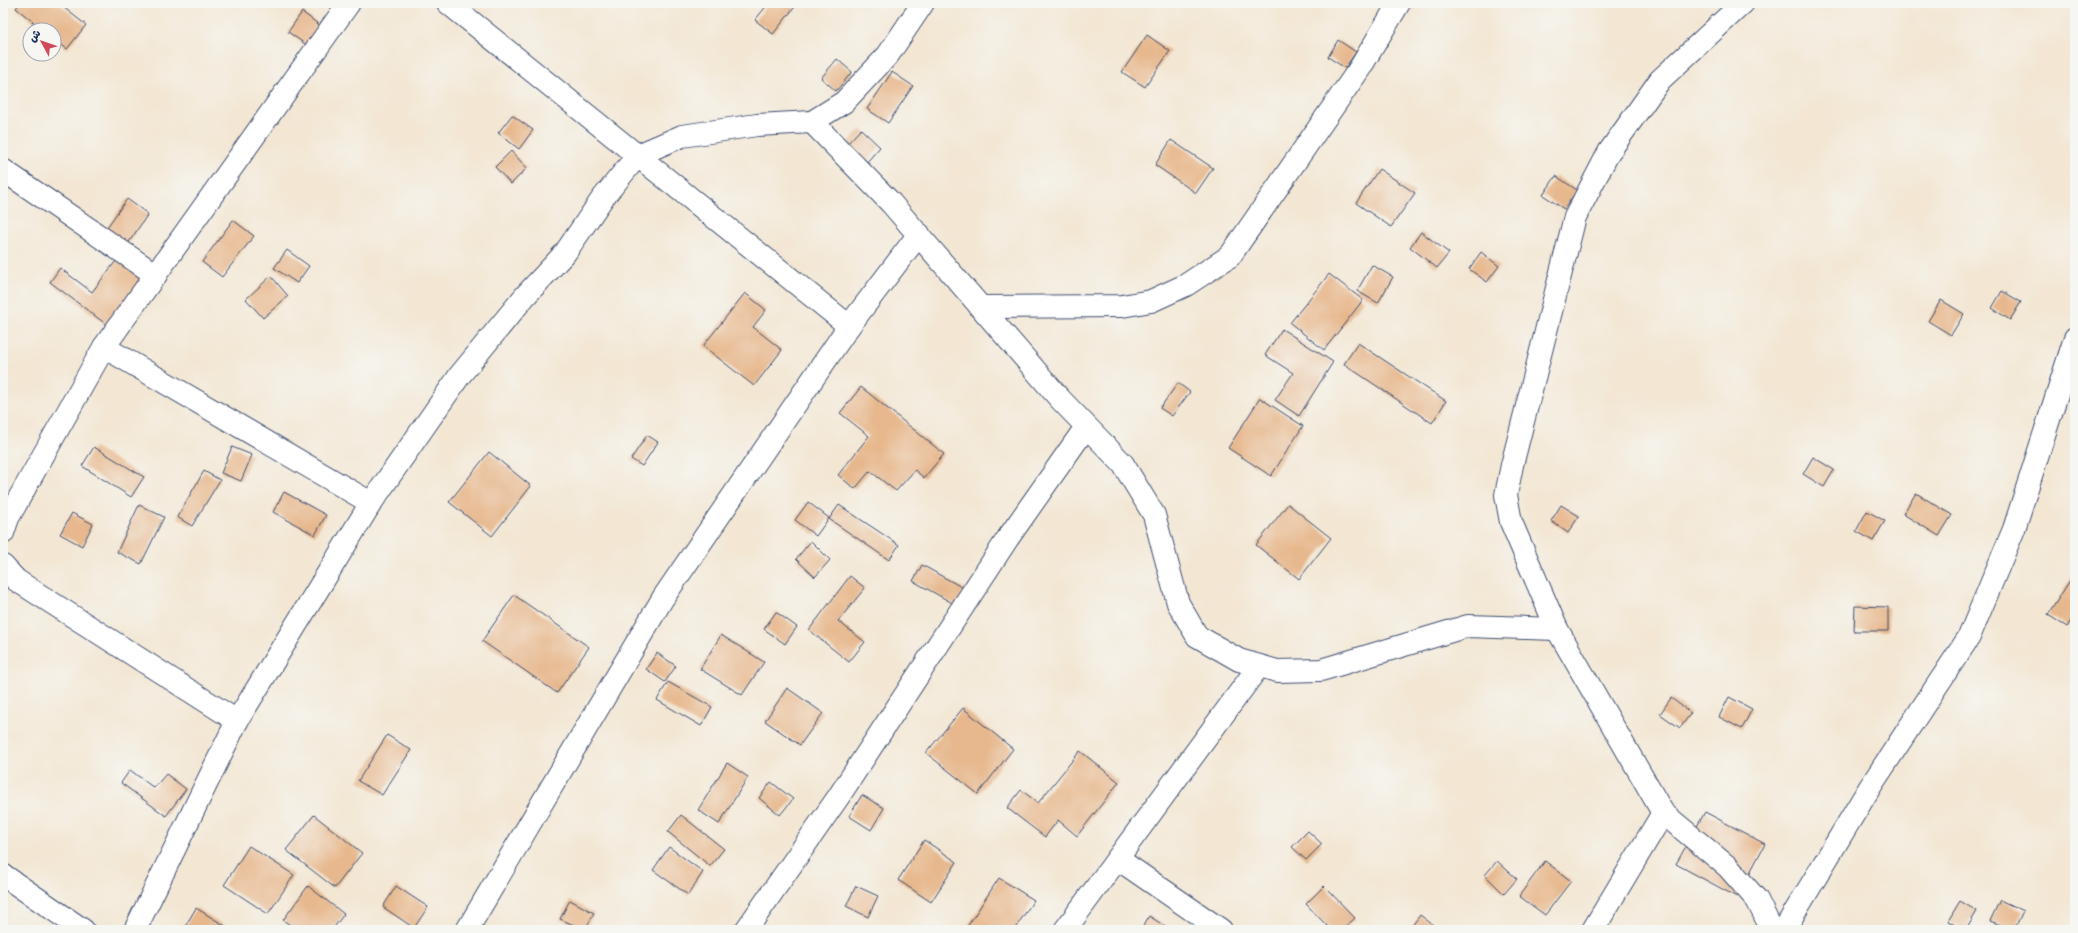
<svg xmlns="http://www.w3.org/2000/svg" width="2078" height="933" viewBox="0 0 2078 933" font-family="Dekko,'Playpen Sans Arabic',sans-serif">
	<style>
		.building { fill: #e7b88d }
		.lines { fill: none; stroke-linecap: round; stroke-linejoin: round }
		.minor-casing { stroke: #3b4b70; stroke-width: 24 }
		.minor { stroke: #fff; stroke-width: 22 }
	</style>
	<rect width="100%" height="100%" fill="#f6f6f2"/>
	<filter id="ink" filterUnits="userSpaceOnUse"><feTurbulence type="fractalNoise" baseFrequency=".025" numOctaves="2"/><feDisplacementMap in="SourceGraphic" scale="8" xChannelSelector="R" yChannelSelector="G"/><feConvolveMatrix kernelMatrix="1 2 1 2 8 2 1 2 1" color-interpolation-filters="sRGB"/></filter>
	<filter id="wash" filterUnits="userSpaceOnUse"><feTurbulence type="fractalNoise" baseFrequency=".012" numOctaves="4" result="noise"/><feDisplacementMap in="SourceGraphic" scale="16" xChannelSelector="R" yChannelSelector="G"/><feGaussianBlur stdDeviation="0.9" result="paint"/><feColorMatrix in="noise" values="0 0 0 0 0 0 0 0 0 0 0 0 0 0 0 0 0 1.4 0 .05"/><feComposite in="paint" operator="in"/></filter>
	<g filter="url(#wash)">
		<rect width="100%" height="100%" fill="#f3e7d4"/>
		<g id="blocks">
			<g class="building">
				<path d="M 20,3 L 58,3 L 86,25 L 67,49 L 54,39 L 54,30 L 43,30 L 16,8 Z"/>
				<path d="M 769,3 L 798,3 L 773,34 L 755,20 Z"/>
				<path d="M 302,12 L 329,32 L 315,51 L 288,32 Z"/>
				<path d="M 1147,35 L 1170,51 L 1145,87 L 1122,72 Z"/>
				<path d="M 1338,40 L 1356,52 L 1345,68 L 1328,57 Z"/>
				<path d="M 837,59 L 852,72 L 836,91 L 821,78 Z"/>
				<path d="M 892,72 L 913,86 L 888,123 L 867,109 Z"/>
				<path d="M 512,115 L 533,130 L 519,149 L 498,133 Z"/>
				<path d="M 861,129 L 880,147 L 866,163 L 846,145 Z"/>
				<path d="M 1171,140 L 1213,168 L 1196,193 L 1155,165 Z"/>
				<path d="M 511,151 L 527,168 L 511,184 L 495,167 Z"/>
				<path d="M 1379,169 L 1415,193 L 1391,227 L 1356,203 Z"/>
				<path d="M 1556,176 L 1577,190 L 1564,209 L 1543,195 Z"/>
				<path d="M 127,199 L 148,214 L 127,245 L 105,230 Z"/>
				<path d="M 233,220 L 254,236 L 222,277 L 202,262 Z"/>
				<path d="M 1421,232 L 1449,253 L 1437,268 L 1410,247 Z"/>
				<path d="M 287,250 L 309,266 L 297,283 L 274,268 Z"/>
				<path d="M 1481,252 L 1499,266 L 1487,282 L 1469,269 Z"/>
				<path d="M 122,253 L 159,282 L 119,334 L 50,282 L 60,268 L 92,292 Z"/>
				<path d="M 1372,265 L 1393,277 L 1378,303 L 1357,291 Z"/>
				<path d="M 1329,274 L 1363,300 L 1324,350 L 1290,323 Z"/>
				<path d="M 271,276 L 288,296 L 263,318 L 246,299 Z"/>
				<path d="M 2002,291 L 2021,302 L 2010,320 L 1992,308 Z"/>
				<path d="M 745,293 L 766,310 L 753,327 L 782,350 L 754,386 L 703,346 Z"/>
				<path d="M 1941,300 L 1964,314 L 1951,335 L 1928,321 Z"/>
				<path d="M 1282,329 L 1333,362 L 1299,416 L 1275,400 L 1293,373 L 1265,355 Z"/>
				<path d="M 1358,343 L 1446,401 L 1432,423 L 1344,364 Z"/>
				<path d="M 1178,383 L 1190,392 L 1172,416 L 1160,408 Z"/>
				<path d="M 861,387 L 944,454 L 924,478 L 915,470 L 896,491 L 870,471 L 855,489 L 838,475 L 869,436 L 840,413 Z"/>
				<path d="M 1260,398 L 1303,426 L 1271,476 L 1228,448 Z"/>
				<path d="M 647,435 L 658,442 L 642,466 L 631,459 Z"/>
				<path d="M 94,447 L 144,477 L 131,497 L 82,466 Z"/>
				<path d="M 232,447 L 252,455 L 241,481 L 221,473 Z"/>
				<path d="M 489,452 L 531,486 L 492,536 L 449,502 Z"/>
				<path d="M 1813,457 L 1834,470 L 1824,487 L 1803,474 Z"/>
				<path d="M 204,471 L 220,480 L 192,526 L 177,517 Z"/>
				<path d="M 284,492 L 326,515 L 315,535 L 273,512 Z"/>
				<path d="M 1916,493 L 1952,515 L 1939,536 L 1903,514 Z"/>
				<path d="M 808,502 L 829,518 L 816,536 L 795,520 Z"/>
				<path d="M 1288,504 L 1331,538 L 1299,579 L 1256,545 Z"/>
				<path d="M 139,505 L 164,517 L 141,564 L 117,552 Z"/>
				<path d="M 839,505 L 899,545 L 889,560 L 829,519 Z"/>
				<path d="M 1561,505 L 1579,516 L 1568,533 L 1551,521 Z"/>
				<path d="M 1867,511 L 1885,521 L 1873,541 L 1856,531 Z"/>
				<path d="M 72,513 L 93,524 L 82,546 L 60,534 Z"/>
				<path d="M 811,541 L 830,560 L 815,577 L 796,559 Z"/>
				<path d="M 922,565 L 965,589 L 956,605 L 913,581 Z"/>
				<path d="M 850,576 L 865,588 L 838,621 L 865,642 L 849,662 L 809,630 Z"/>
				<path d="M 2072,577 L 2075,579 L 2075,614 L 2067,627 L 2048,615 Z"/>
				<path d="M 514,595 L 589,647 L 557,693 L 482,641 Z"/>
				<path d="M 1855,606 L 1888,607 L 1888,631 L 1854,631 Z"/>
				<path d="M 776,612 L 797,627 L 785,644 L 764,629 Z"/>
				<path d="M 721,635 L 764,662 L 742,695 L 700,669 Z"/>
				<path d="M 657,653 L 676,666 L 665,682 L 646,669 Z"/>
				<path d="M 668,682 L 712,707 L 701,726 L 657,700 Z"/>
				<path d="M 787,688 L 823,713 L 800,745 L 765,721 Z"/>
				<path d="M 1729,697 L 1752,709 L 1742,729 L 1719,717 Z"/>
				<path d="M 1671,698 L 1691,713 L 1680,728 L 1660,714 Z"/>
				<path d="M 963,708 L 1013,749 L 978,794 L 926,753 Z"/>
				<path d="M 387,735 L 411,750 L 382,795 L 358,781 Z"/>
				<path d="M 1080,751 L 1119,782 L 1077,836 L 1058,820 L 1045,837 L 1007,808 L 1021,790 L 1038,803 Z"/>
				<path d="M 727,763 L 748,777 L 719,824 L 698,810 Z"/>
				<path d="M 130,770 L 154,788 L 166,774 L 186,789 L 166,816 L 121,783 Z"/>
				<path d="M 771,782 L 793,799 L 780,815 L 759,798 Z"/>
				<path d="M 862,795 L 884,808 L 871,830 L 849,816 Z"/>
				<path d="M 1705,812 L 1765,844 L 1737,897 L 1676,864 Z"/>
				<path d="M 314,815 L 362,853 L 335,888 L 286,850 Z"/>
				<path d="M 681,815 L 724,849 L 710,866 L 668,832 Z"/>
				<path d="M 1308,831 L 1322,844 L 1306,860 L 1292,847 Z"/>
				<path d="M 924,840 L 957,862 L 931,902 L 898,880 Z"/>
				<path d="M 249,846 L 294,875 L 268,914 L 224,885 Z"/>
				<path d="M 669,847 L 703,872 L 688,895 L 653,870 Z"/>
				<path d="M 1497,861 L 1517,879 L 1504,894 L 1485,875 Z"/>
				<path d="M 1545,861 L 1571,881 L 1545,915 L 1519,896 Z"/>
				<path d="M 999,878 L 1034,900 L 1014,930 L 965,930 Z"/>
				<path d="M 308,886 L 344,914 L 332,930 L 297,930 L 283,920 Z"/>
				<path d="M 396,886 L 428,907 L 414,928 L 383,907 Z"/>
				<path d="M 856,886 L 878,896 L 868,917 L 846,906 Z"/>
				<path d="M 1324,886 L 1355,918 L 1342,930 L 1331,930 L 1306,904 Z"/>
				<path d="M 570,900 L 594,913 L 585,930 L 560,919 Z"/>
				<path d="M 2000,900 L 2023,911 L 2014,930 L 1990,921 Z"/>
				<path d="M 1960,901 L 1977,911 L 1966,930 L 1963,930 L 1948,921 Z"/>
				<path d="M 196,908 L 232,930 L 183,930 Z"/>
				<path d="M 1420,915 L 1437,928 L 1436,930 L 1409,930 Z"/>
				<path d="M 1149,916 L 1171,930 L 1141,930 Z"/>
			</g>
		</g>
	</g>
	<g filter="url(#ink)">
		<use href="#blocks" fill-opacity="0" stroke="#3b4b70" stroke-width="1"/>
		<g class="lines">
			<g class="minor-casing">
				<g id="minor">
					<path d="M 448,3 L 849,326"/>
					<path d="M 1743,3 L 1660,80 L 1609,152 L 1575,217 L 1512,465 L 1506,495 L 1511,522 L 1557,629 L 1663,813 L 1728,867 L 1757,900 L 1772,930"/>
					<path d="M 812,122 L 891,203 L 1060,399 L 1123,464 L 1154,515 L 1178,603 L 1197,636 L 1239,660 L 1277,671 L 1321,670 L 1468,626 L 1557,629"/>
					<path d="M 3,170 L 156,275"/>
					<path d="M 980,307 L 1122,306 L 1151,301 L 1186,285 L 1230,256 L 1360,68 L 1399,3"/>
					<path d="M 104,347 L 371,503"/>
					<path d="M 3,533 L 8,518 L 104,347 L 349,3"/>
					<path d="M 3,566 L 16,580 L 237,721"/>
					<path d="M 1118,859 L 1221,930"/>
					<path d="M 3,875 L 83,930"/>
					<path d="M 135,930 L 237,721 L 371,503 L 460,375 L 525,296 L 565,253 L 602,199 L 638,155 L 682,136 L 757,125 L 812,122 L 844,102 L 888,55 L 923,3"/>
					<path d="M 467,930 L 663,598 L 849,326 L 919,234"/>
					<path d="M 746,930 L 839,796 L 1008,538 L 1086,427"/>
					<path d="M 1065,930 L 1259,666"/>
					<path d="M 1593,930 L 1663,813"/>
					<path d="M 1784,930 L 1870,787 L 1969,637 L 2014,529 L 2075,338"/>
				</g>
			</g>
			<use href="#minor" class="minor"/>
		</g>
	</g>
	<rect width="2078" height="933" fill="none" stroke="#f6f6f2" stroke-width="16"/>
	<g transform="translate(42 42) rotate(310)"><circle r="19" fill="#f6f6f2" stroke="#9ea6b7"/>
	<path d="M0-3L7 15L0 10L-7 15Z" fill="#d1495b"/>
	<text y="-6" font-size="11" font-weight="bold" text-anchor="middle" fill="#1b2f5e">ش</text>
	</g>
</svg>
